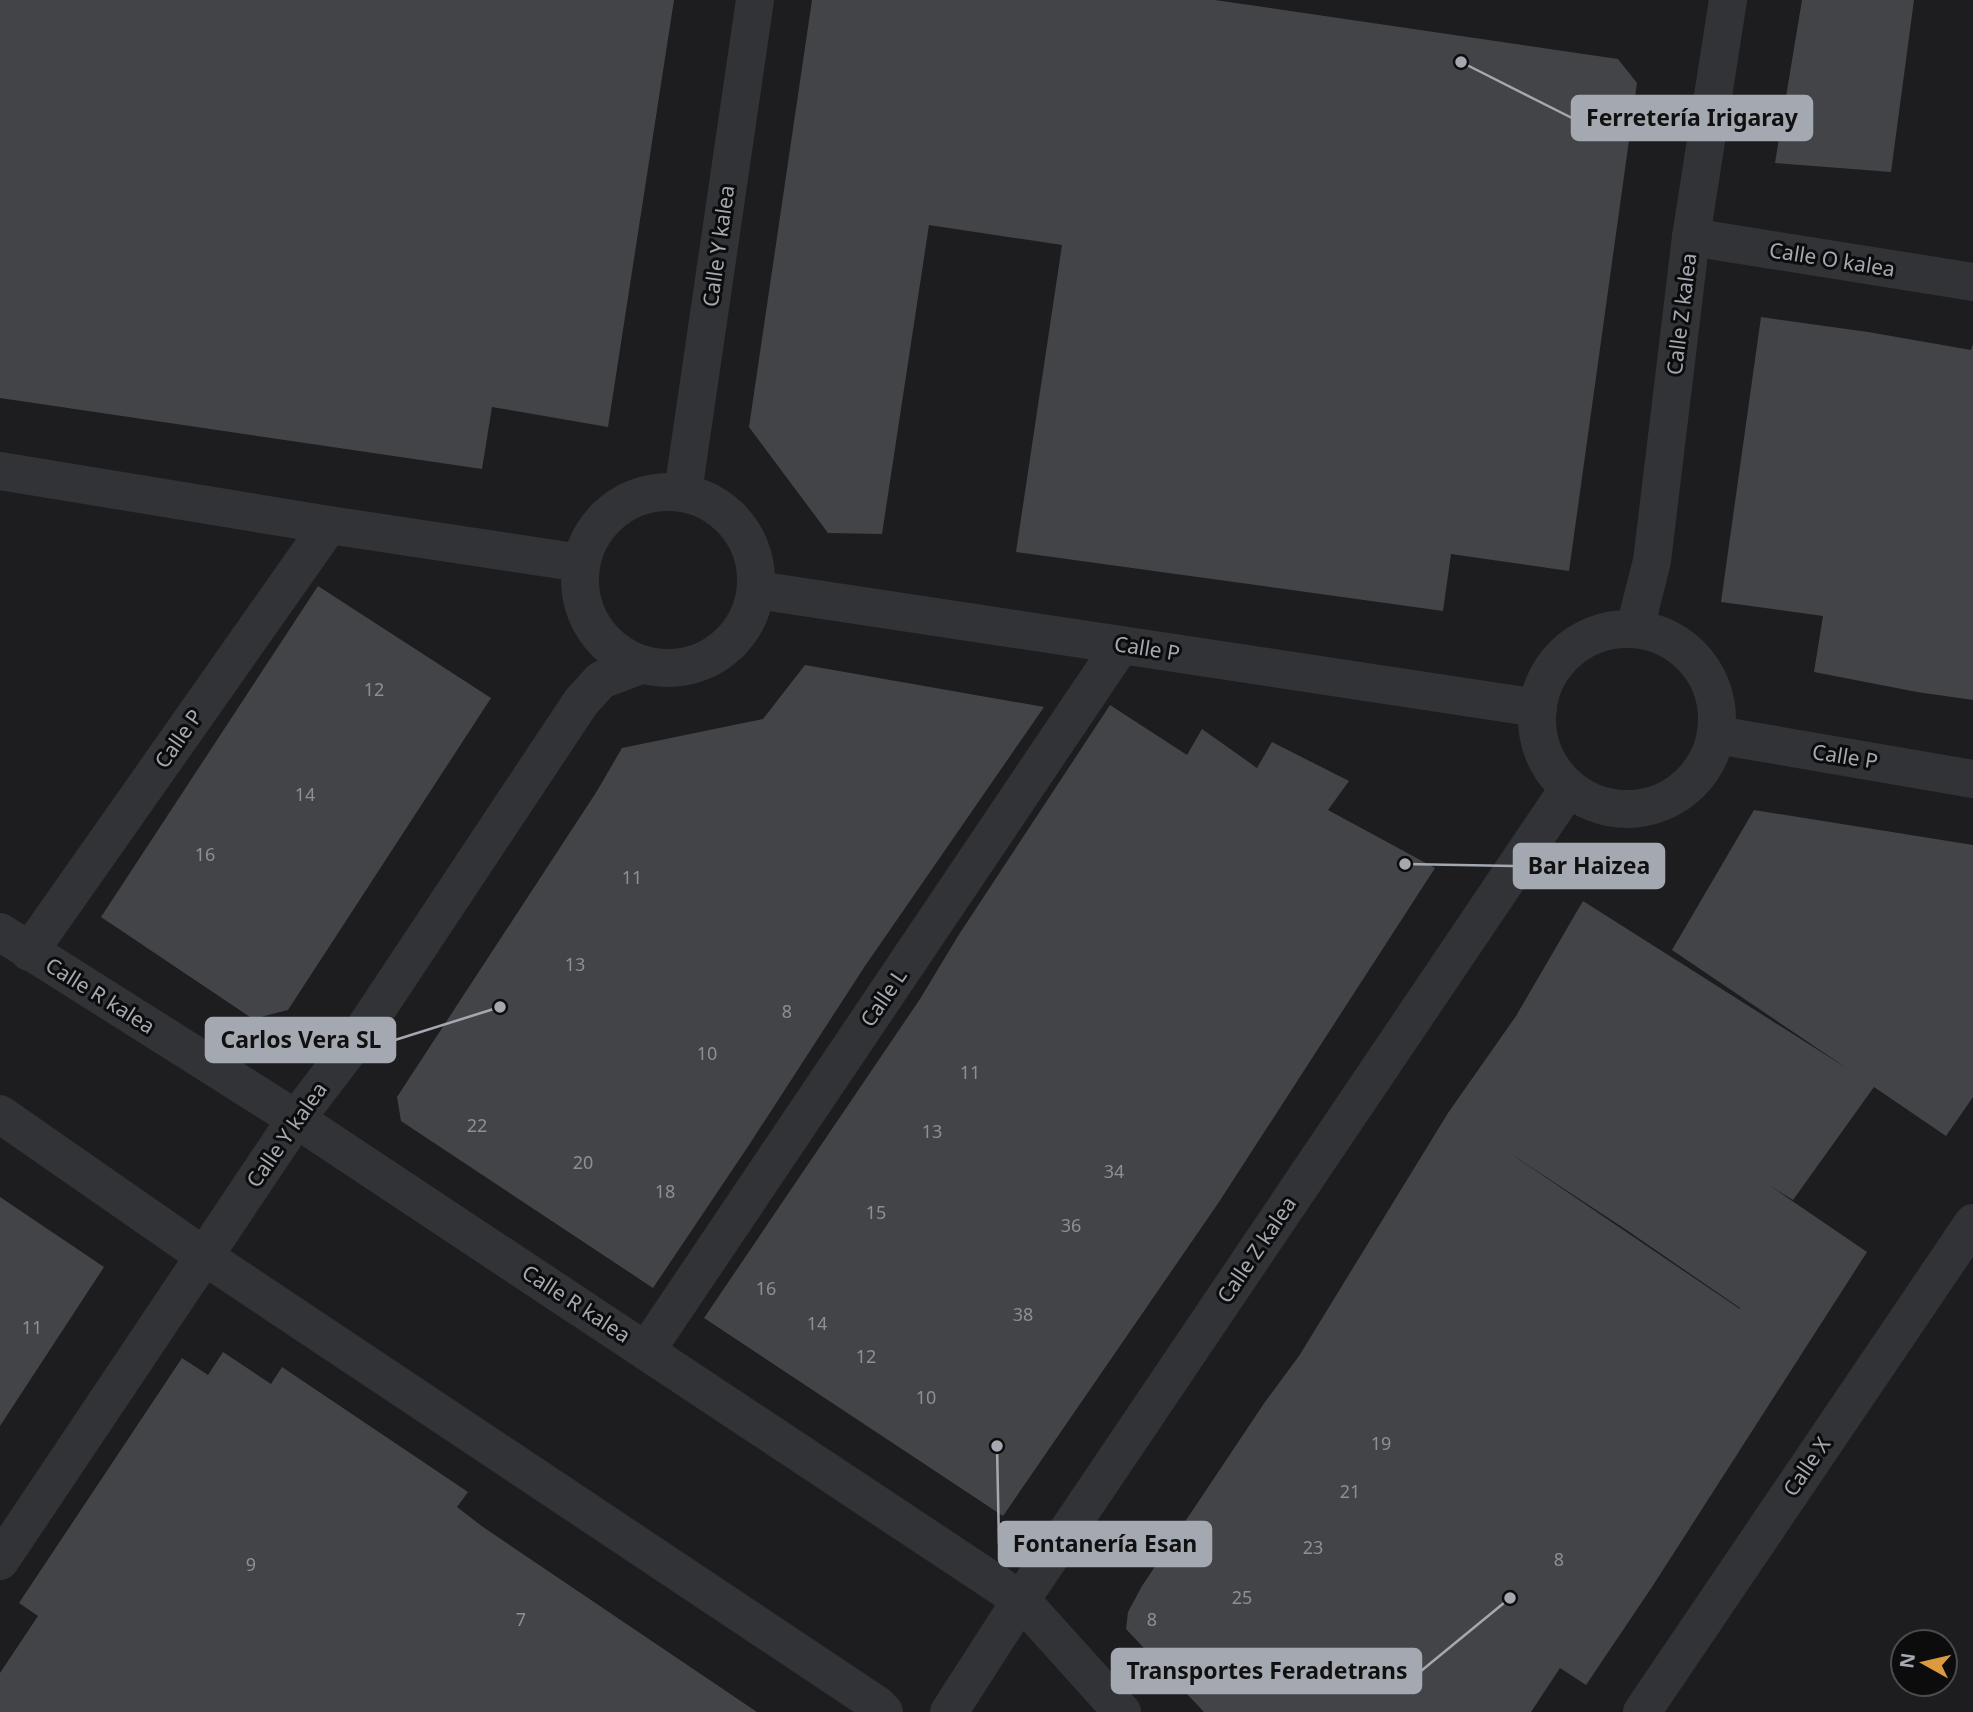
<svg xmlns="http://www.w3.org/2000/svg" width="1973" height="1712" viewBox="0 0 1973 1712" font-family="'Noto Sans',sans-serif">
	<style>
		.built { fill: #1d1d1f; fill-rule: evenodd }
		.building { fill: #434447; fill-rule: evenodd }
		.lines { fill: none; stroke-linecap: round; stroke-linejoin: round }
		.minor { stroke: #323337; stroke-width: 38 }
		.labels { text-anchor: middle; stroke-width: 6; stroke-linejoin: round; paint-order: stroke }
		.number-label { font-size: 18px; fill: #8c9096 }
		.street-label { font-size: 21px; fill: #a4a9b1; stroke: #0c0c0d }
		.leader { fill: none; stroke: #a4a9b1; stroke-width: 2.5 }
		.callout-dot { fill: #a4a9b1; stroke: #0c0c0d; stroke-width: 2.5 }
		.callout { fill: #a4a9b1; stroke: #a4a9b1; stroke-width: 2.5 }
		.callout-label { font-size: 23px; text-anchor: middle; font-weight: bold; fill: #111 }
	</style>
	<rect width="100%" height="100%" fill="#111112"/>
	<path class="built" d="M 0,0 L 1973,0 L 1973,1712 L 0,1712 ZM 1903,1642 L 1945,1642 L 1945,1684 L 1903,1684 Z"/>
	<g class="building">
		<path d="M 0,0 L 674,0 L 608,427 L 492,407 L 482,469 L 0,398 Z"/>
		<path d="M 812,0 L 1215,0 L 1618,59 L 1637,83 L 1569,571 L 1451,554 L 1443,611 L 1016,552 L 1062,245 L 929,225 L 882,534 L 828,533 L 749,427 Z"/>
		<path d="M 1802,0 L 1914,0 L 1891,172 L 1775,163 Z"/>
		<path d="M 1761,317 L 1868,332 L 1971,350 L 1973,344 L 1973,700 L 1917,692 L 1814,672 L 1823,616 L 1721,602 Z"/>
		<path d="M 318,586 L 491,698 L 288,1010 L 253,1019 L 101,917 Z"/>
		<path d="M 805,665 L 1044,707 L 865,966 L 749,1145 L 653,1288 L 401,1121 L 397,1097 L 597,791 L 622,748 L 763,719 Z"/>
		<path d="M 1110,705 L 1187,755 L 1202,729 L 1257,768 L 1272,742 L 1349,781 L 1328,810 L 1435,868 L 1219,1202 L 1003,1516 L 704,1318 L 920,999 L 958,936 Z"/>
		<path d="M 1754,810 L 1973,845 L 1973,1097 L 1946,1136 L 1874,1087 L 1793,1200 L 1769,1185 L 1867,1252 L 1652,1587 L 1586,1685 L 1560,1668 L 1531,1712 L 1204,1712 L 1126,1629 L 1128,1612 L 1142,1586 L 1265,1402 L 1299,1356 L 1448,1113 L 1516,1016 L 1583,901 L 1848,1069 L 1672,950 ZM 1511,1154 L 1625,1229 L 1740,1308 L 1740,1309 Z"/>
		<path d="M 0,1197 L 104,1267 L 0,1426 Z"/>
		<path d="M 223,1352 L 271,1384 L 282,1367 L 468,1492 L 457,1507 L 483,1527 L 757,1712 L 0,1712 L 0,1673 L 38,1616 L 19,1603 L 182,1358 L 208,1375 Z"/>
	</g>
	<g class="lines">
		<g class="minor">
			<path d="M 1691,237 L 1973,282"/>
			<path d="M 0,471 L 329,525 L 581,563"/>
			<path d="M 683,492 L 755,0"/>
			<circle cx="668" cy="580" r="88"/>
			<path d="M 757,590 L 1538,708"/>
			<path d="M 1635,628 L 1652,561 L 1691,237 L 1728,0"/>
			<circle cx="1627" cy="719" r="90"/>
			<path d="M 1717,735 L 1973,779"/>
			<path d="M 0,932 L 296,1119 L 1021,1600 L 1122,1712"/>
			<path d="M 29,952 L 329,525"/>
			<path d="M 0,1114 L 204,1256 L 876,1704 L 884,1712"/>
			<path d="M 646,1351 L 1121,645"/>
			<path d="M 0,1561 L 296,1119 L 360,1035 L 581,702 L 601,680 L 641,665"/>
			<path d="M 949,1712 L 1021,1600 L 1568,789"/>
			<path d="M 1642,1712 L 1973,1223"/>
		</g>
	</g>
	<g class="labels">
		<g class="number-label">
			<text x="374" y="696">12</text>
			<text x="305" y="801">14</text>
			<text x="205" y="861">16</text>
			<text x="632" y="884">11</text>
			<text x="575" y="971">13</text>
			<text x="787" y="1018">8</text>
			<text x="707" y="1060">10</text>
			<text x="970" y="1079">11</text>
			<text x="477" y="1132">22</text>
			<text x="932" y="1138">13</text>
			<text x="583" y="1169">20</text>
			<text x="1114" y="1178">34</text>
			<text x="665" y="1198">18</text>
			<text x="876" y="1219">15</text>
			<text x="1071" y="1232">36</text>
			<text x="766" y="1295">16</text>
			<text x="1023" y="1321">38</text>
			<text x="817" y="1330">14</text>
			<text x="32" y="1334">11</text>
			<text x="866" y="1363">12</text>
			<text x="926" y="1404">10</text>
			<text x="1381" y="1450">19</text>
			<text x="1350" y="1498">21</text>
			<text x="1313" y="1554">23</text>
			<text x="1559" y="1566">8</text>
			<text x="251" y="1571">9</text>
			<text x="1242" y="1604">25</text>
			<text x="521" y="1626">7</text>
			<text x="1152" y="1626">8</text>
		</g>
		<g class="street-label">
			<text transform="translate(719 246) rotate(-82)" y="7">Calle Y kalea</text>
			<text transform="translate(1832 260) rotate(9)" y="7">Calle O kalea</text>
			<text transform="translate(1682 314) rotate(-83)" y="7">Calle Z kalea</text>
			<text transform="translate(1147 649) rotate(9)" y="7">Calle P</text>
			<text transform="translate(179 739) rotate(-55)" y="7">Calle P</text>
			<text transform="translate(1845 757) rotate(9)" y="7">Calle P</text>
			<text transform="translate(100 996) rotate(32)" y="7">Calle R kalea</text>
			<text transform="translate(884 998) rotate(-56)" y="7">Calle L</text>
			<text transform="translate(287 1135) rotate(-55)" y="7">Calle Y kalea</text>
			<text transform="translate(1257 1250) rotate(-56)" y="7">Calle Z kalea</text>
			<text transform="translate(576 1304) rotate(33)" y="7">Calle R kalea</text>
			<text transform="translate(1807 1467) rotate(-56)" y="7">Calle X</text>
		</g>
	</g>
	<path class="leader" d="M1461 62L1572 118M1405 864L1514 866M500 1007L395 1040M997 1446L999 1544M1510 1598L1421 1671"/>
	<g class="callout-dot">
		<circle cx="1461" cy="62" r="7"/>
		<circle cx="1405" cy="864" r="7"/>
		<circle cx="500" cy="1007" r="7"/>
		<circle cx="997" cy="1446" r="7"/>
		<circle cx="1510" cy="1598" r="7"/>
	</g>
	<g class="callout">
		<rect x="1572" y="96" width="240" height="44" rx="7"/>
		<rect x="1514" y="844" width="150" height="44" rx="7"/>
		<rect x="206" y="1018" width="189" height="44" rx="7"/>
		<rect x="999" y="1522" width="212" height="44" rx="7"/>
		<rect x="1112" y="1649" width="309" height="44" rx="7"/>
	</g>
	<g class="callout-label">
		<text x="1692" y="126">Ferretería Irigaray</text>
		<text x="1589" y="874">Bar Haizea</text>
		<text x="301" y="1048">Carlos Vera SL</text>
		<text x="1105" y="1552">Fontanería Esan</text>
		<text x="1267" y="1679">Transportes Feradetrans</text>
	</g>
	<g transform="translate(1924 1663) rotate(278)"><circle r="33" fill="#0c0c0d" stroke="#494b4f" stroke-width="2"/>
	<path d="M0-5L12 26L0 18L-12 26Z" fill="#dd993e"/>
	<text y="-10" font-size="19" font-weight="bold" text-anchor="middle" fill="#a4a9b1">N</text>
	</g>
</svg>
